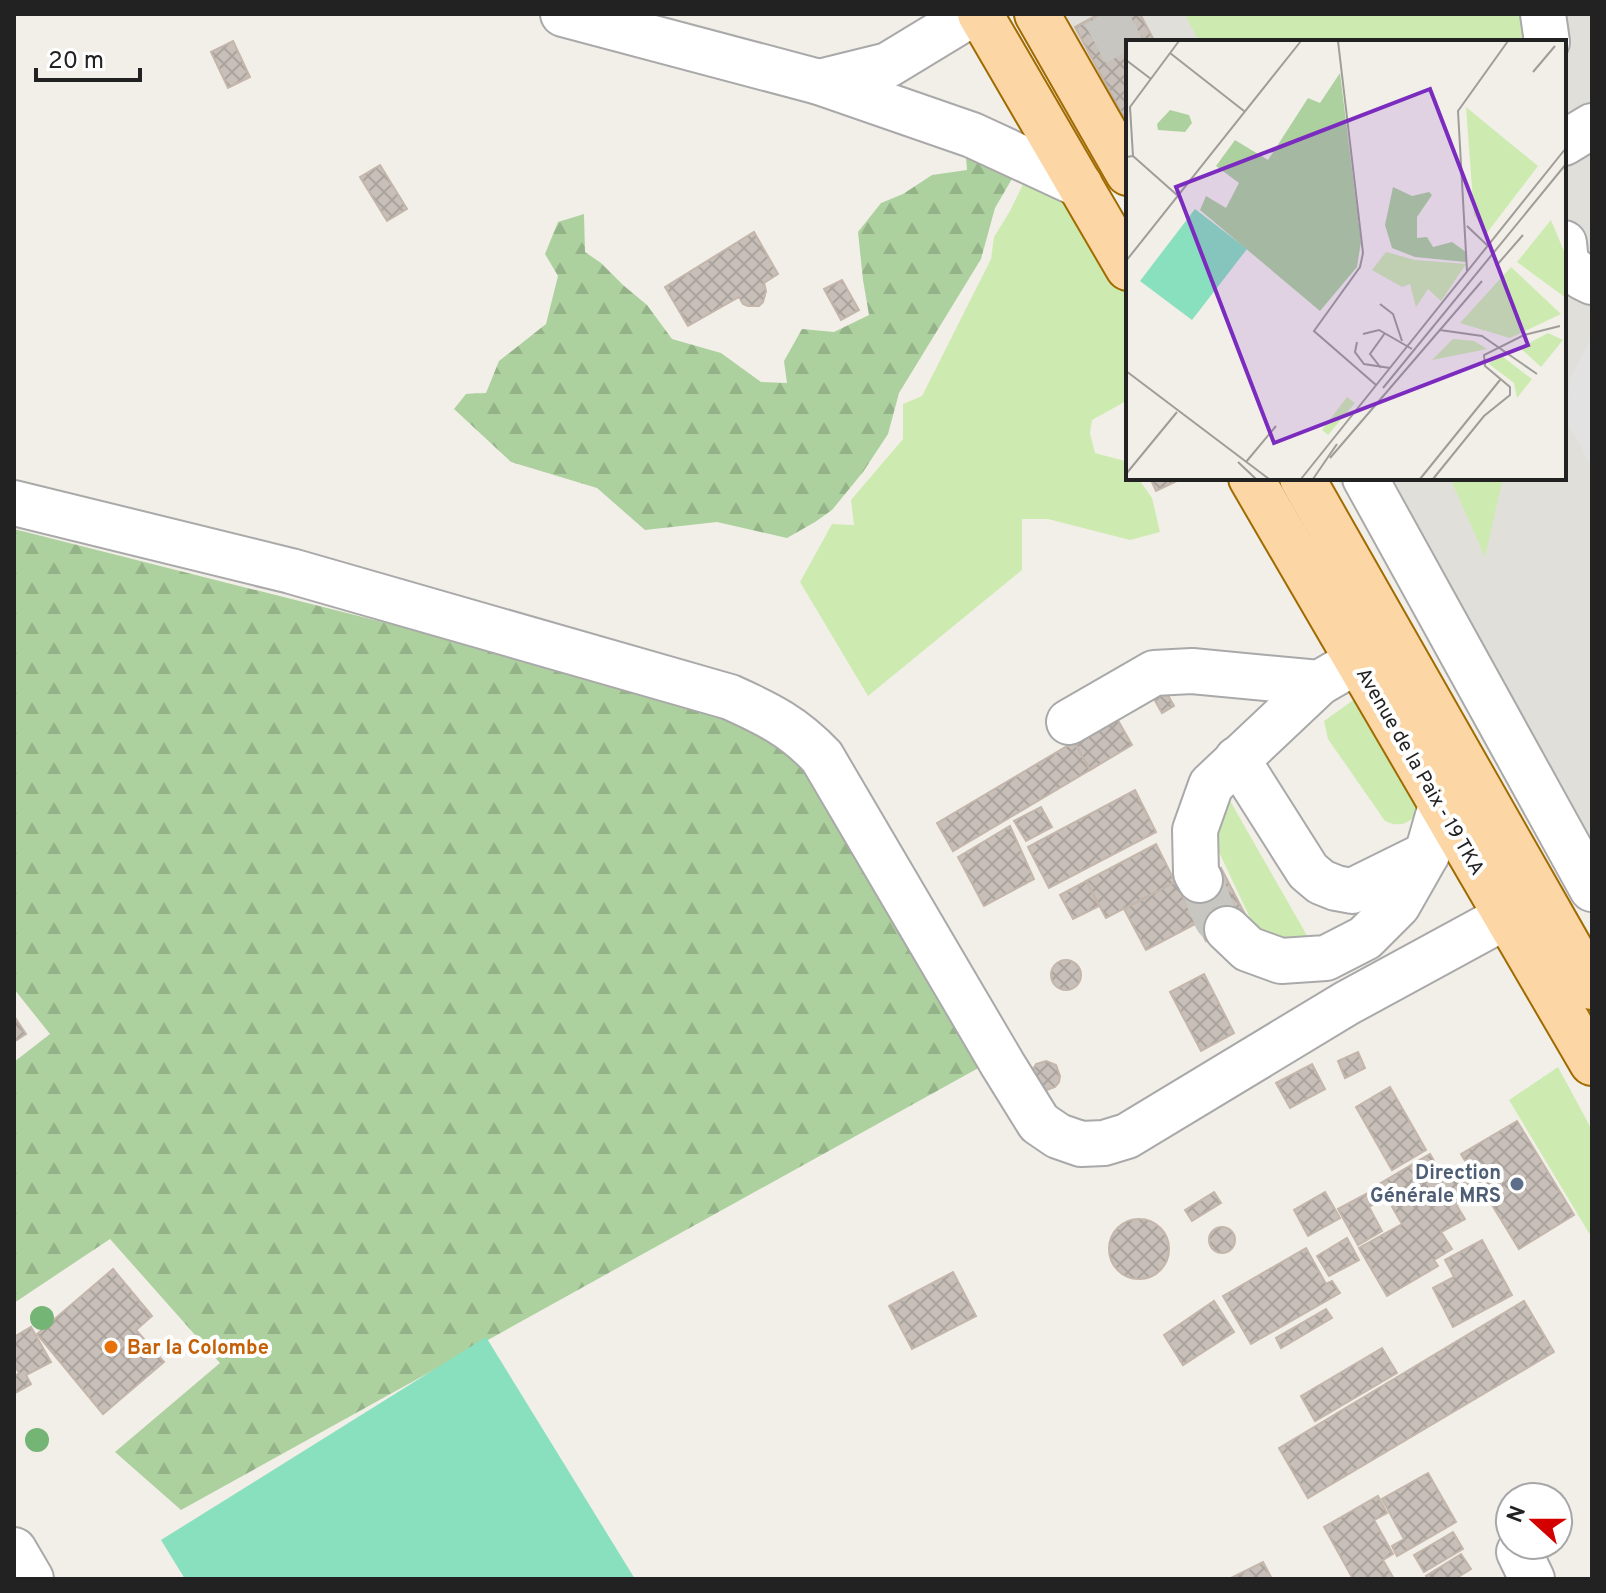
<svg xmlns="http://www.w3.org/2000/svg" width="1606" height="1593" viewBox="0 0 1606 1593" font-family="Overpass,sans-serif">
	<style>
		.airport { fill: #e1dfda }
		.grass { fill: #cdebb0 }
		.forest { fill: url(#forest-firs) }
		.pitch { fill: #88e0be }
		.parking { fill: #e2e2e2 }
		.building { fill: url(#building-cross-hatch); stroke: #c4b6ab; stroke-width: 2 }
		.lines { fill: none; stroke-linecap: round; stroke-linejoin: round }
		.minor-tunnel { stroke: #c8c6c1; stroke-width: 44; stroke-dasharray: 44 22; stroke-linecap: butt }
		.minor-casing { stroke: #a9a9a9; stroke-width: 48 }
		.major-casing { stroke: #a06b00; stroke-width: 48 }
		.minor { stroke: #fff; stroke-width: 44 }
		.major { stroke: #fcd6a4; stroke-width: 44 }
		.tree { fill: #74b475 }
		.service-dot { fill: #5c6f8a; stroke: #fff; stroke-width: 3 }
		.food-dot { fill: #e8710a; stroke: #fff; stroke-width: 3 }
		.labels { text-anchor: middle; stroke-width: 8; stroke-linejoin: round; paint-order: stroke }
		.street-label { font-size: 20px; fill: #222; stroke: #fff }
		.service-label { font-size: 20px; font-weight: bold; fill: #4e5e75; stroke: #fff; text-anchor: end }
		.food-label { font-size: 20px; font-weight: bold; fill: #c56008; stroke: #fff; text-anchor: start }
		.inset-road { fill: none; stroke: #9f9d99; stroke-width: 2 }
		.view { fill: #7b2cbf; fill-opacity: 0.15; stroke: #7b2cbf; stroke-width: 4 }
		.inset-edge { fill: none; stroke: #222; stroke-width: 4 }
	</style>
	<defs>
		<pattern id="forest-firs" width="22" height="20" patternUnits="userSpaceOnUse" patternTransform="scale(2)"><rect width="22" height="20" fill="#add19e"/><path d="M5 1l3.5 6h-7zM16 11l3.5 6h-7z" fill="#95b388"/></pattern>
		<pattern id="building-cross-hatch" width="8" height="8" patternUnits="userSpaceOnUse" patternTransform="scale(2)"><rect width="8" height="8" fill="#c7bfb8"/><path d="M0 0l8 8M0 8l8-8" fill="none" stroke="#aba49e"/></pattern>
	</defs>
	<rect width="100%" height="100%" fill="#f2efe9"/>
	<path class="airport" d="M 1065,14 L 1592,14 L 1592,915 L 1552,844 L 1337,478 L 1564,478 L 1564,42 L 1128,42 L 1128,129 Z"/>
	<g class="grass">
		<path d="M 1185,14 L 1533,14 L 1533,42 L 1199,42 Z"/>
		<path d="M 1031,168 L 1073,181 L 1128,284 L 1128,400 L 1092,420 L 1090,433 L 1095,453 L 1125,461 L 1128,465 L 1128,478 L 1138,478 L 1152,498 L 1160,532 L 1130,540 L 1048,519 L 1022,519 L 1022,570 L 868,696 L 800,582 L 832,524 L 854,525 L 851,500 L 903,439 L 903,404 L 922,396 L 991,259 L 994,237 L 1010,211 Z"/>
		<path d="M 1450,478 L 1503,478 L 1485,557 Z"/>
		<path d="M 1362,694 L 1418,810 C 1411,824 1399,828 1385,821 L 1328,739 L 1324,721 Z"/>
		<path d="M 1225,792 L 1313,946 L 1298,949 L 1258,931 L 1250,918 L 1217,848 L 1217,810 Z"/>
		<path d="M 1558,1067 L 1592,1130 L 1592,1238 L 1509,1100 Z"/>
	</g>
	<g class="forest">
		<path d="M 965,145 L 1020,165 L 995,208 L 981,259 L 899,393 L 888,434 L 863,472 L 832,510 L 815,522 L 787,538 L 717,522 L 645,530 L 597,488 L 511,462 L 454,409 L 466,394 L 486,393 L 499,361 L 546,324 L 558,276 L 545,254 L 558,222 L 584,214 L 585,252 L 601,263 L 623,285 L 647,305 L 672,339 L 721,353 L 761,382 L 787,383 L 784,361 L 802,329 L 834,332 L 869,315 L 863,280 L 858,232 L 881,203 L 903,194 L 932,175 L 967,170 Z"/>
		<path d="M 14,529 L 691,700 L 772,731 L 816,773 L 982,1066 L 181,1510 L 115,1452 L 220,1363 L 110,1239 L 14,1303 L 14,1062 L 50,1034 L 14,989 Z"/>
	</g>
	<path class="pitch" d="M 486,1337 L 635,1579 L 185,1579 L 161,1540 Z"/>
	<path class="parking" d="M 1592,336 L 1592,467 L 1566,421 L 1570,379 Z"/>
	<g class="building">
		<path d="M 1099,14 L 1140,14 L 1155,42 L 1128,42 L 1128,125 L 1075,27 Z"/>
		<path d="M 233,41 L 250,77 L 228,88 L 211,52 Z"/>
		<path d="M 380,165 L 407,209 L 387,221 L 360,177 Z"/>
		<path d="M 754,232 L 778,274 L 764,283 L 766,291 L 763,302 L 759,306 L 748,306 L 743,304 L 739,297 L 688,326 L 665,287 Z"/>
		<path d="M 842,280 L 859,310 L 841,320 L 824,289 Z"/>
		<path d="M 1150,478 L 1178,478 L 1179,480 L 1156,491 Z"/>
		<path d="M 1165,690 L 1174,706 L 1162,713 L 1153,697 Z"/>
		<path d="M 1116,717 L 1132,745 L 1090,770 L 1074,742 Z"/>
		<path d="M 1074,742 L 1090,770 L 953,851 L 937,823 Z"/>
		<path d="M 1135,790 L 1156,832 L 1049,888 L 1028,847 Z"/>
		<path d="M 1041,807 L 1052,827 L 1026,841 L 1014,821 Z"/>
		<path d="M 1010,826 L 1034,879 L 984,906 L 958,857 Z"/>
		<path d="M 1156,844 L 1175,882 L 1106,918 L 1086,881 Z"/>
		<path d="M 1221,868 L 1247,918 L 1206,941 L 1180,891 Z"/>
		<path d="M 1086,881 L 1099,906 L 1073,919 L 1060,895 Z"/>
		<path d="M 1175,882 L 1197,923 L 1146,950 L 1124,909 Z"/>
		<circle cx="1066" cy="975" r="15"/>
		<path d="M 1204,974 L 1234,1033 L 1201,1051 L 1170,992 Z"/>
		<path d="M 14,1016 L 26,1034 L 14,1042 Z"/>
		<path d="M 1358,1052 L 1365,1068 L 1345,1078 L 1338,1061 Z"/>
		<path d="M 1046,1061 L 1056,1065 L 1060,1076 L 1059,1082 L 1055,1087 L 1044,1091 L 1031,1073 L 1036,1064 Z"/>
		<path d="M 1312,1064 L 1325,1089 L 1290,1108 L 1276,1083 Z"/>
		<path d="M 1390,1087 L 1426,1150 L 1392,1170 L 1356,1107 Z"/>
		<path d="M 1517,1121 L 1574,1215 L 1519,1249 L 1461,1154 Z"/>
		<path d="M 1430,1154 L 1446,1182 L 1462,1173 L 1475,1196 L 1457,1206 L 1465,1219 L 1441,1232 L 1452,1249 L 1434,1260 L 1438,1266 L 1387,1296 L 1359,1248 L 1402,1224 L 1379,1184 Z"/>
		<path d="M 1377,1188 L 1383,1199 L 1369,1207 L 1382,1231 L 1358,1245 L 1338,1209 Z"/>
		<path d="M 1214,1192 L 1221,1203 L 1192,1221 L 1185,1210 Z"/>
		<path d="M 1325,1192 L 1340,1218 L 1308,1236 L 1294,1210 Z"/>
		<circle cx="1139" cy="1249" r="30"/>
		<circle cx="1222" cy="1240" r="13"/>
		<path d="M 1347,1238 L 1359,1260 L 1329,1276 L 1317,1256 Z"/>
		<path d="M 1482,1240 L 1512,1295 L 1453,1327 L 1433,1288 L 1454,1277 L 1445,1260 Z"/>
		<path d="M 1306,1248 L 1326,1284 L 1332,1281 L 1340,1293 L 1251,1344 L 1223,1296 Z"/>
		<path d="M 113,1269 L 152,1316 L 136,1330 L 164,1362 L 103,1414 L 37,1334 Z"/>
		<path d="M 953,1272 L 976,1316 L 912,1349 L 889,1306 Z"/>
		<path d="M 1214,1301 L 1234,1332 L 1183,1365 L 1164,1335 Z"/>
		<path d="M 1524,1301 L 1554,1352 L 1308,1498 L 1279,1448 Z"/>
		<path d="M 1326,1309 L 1332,1318 L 1281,1348 L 1276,1338 Z"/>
		<path d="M 31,1327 L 51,1362 L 26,1375 L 31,1384 L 15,1393 L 14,1377 L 19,1373 L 14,1364 L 14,1337 Z"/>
		<path d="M 1382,1348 L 1397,1373 L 1315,1421 L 1301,1396 Z"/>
		<path d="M 1428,1473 L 1456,1522 L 1397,1556 L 1392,1546 L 1404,1539 L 1382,1499 Z"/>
		<path d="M 1378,1496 L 1387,1513 L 1374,1520 L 1393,1554 L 1383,1560 L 1394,1579 L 1353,1579 L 1324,1527 Z"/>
		<path d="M 1453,1532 L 1463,1549 L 1424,1572 L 1414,1555 Z"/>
		<path d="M 1461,1554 L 1471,1569 L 1455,1579 L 1427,1579 L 1426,1576 Z"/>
		<path d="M 1263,1562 L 1272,1579 L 1229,1579 Z"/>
	</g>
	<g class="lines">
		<g class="minor-tunnel">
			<path d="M 1104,14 L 1128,58"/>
			<path d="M 1200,880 L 1216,919 L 1227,929"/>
		</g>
		<g class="minor-casing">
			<g id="minor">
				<path d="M 563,14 L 819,82 L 972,135 L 1080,185"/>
				<path d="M 1543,14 L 1547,42"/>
				<path d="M 819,82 L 888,65 L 972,14"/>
				<path d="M 1564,143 L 1592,126"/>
				<path d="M 1564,243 L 1566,263 L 1582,277 L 1592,282"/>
				<path d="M 1365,478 L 1592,889"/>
				<path d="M 14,503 L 291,571 L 730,697 C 768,714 794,727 822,757 L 1003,1065 L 1039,1123 L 1058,1136 L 1081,1144 L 1104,1143 L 1127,1136 L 1347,1003 L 1507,916"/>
				<path d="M 1069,722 L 1154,673 L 1192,671 L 1319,683"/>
				<path d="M 1237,759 L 1308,871 L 1321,882 L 1336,888 L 1352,891 L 1427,854"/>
				<path d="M 1200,880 L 1196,873 L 1195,830 L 1211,785 L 1319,683 L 1390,642"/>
				<path d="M 1227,929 L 1248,949 L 1281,961 L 1326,958 L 1365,938 L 1398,905 L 1427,854 L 1441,805"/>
				<path d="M 14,1550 L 31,1579"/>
				<path d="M 1519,1552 L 1532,1579"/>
			</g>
		</g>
		<g class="major-casing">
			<g id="major">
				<path d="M 980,14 L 1128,268"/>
				<path d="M 1037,14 L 1128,173"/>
				<path d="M 1251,478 L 1592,1063"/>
				<path d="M 1302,478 L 1592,987"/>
			</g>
		</g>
		<use href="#minor" class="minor"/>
		<use href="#major" class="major"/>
	</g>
	<g class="tree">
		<circle cx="42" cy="1318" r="12"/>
		<circle cx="37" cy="1440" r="12"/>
	</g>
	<circle class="service-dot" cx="1517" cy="1184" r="8"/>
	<circle class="food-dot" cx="111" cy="1347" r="8"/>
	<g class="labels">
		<g class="street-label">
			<text transform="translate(1421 771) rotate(60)" y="7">Avenue de la Paix - 19 TKA</text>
		</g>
		<g class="service-label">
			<text x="1501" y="1179">Direction<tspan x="1501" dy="23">Générale MRS</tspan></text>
		</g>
		<g class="food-label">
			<text x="127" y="1354">Bar la Colombe</text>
		</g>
	</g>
	<g transform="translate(1126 40)">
		<rect width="440" height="440" fill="#f2efe9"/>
		<path d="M 340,67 L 412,126 L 361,193 L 348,175 ZM 425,180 L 440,216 L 440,258 L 391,222 ZM 260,212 L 289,220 L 340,224 L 315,261 L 302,249 L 290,267 L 284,244 L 276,247 L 246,230 ZM 385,227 L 435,274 L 384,298 L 334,283 ZM 422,293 L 437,300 L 415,327 L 394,308 ZM 327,299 L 348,301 L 361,309 L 306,320 ZM 377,317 L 406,339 L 391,358 L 388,343 L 363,324 L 367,318 ZM 221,357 L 229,363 L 202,395 L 196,390 Z" fill="#cdebb0"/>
		<path d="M 214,33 L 235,202 L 231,227 L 194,271 L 74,170 L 80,156 L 100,168 L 113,143 L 90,126 L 109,100 L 142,120 L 182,58 L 194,63 ZM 44,70 L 63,75 L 66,83 L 59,92 L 32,90 L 31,84 ZM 267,147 L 286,156 L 303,152 L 306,155 L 291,177 L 291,198 L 301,197 L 307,207 L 326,202 L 340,212 L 340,222 L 289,217 L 266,208 L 259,185 Z" fill="#add19e"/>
		<path d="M 69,169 L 121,209 L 66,280 L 14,241 Z" fill="#88e0be"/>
		<path class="inset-road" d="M 212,1 L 237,213 L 234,227 L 188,291 L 250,345M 44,13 L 118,71M 0,20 L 25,39M 407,32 L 429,6M 7,116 L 4,67 L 53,1M 0,117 L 7,116 L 51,155M 341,186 L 362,206M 0,221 L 175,1M 370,226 L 397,195M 341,231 L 332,71 L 382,1M 254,264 L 267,274 L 276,301M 314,290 L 356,296 L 411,334M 237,294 L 253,290 L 286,309M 231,302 L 229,312 L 238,324 L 264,328M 255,328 L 244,314 L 259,293M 0,331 L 143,439M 257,348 L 440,124M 204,418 L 356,241M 112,422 L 130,439M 120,422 L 150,386M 0,434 L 51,372M 175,439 L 440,108M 187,439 L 211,404M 294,439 L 374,340M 307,439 L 358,376 L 384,355 L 384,347 L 359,326 L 358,315 L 398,295 L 434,286"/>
		<path class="view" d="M 304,49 L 402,305 L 148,403 L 50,147 Z"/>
		<rect width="440" height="440" class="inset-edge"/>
	</g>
	<rect width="1606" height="1593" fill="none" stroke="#222222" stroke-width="32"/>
	<g transform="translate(1534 1521) rotate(291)"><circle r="38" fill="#ffffff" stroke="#a7a7a7" stroke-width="2"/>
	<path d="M0-6L14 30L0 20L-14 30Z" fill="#d40000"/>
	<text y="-12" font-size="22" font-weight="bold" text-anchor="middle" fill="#222222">N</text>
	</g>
	<path d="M36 68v12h104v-12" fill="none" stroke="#222222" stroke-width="4"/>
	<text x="48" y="68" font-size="24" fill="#222222" stroke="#ffffff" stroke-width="6" paint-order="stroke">20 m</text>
</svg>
